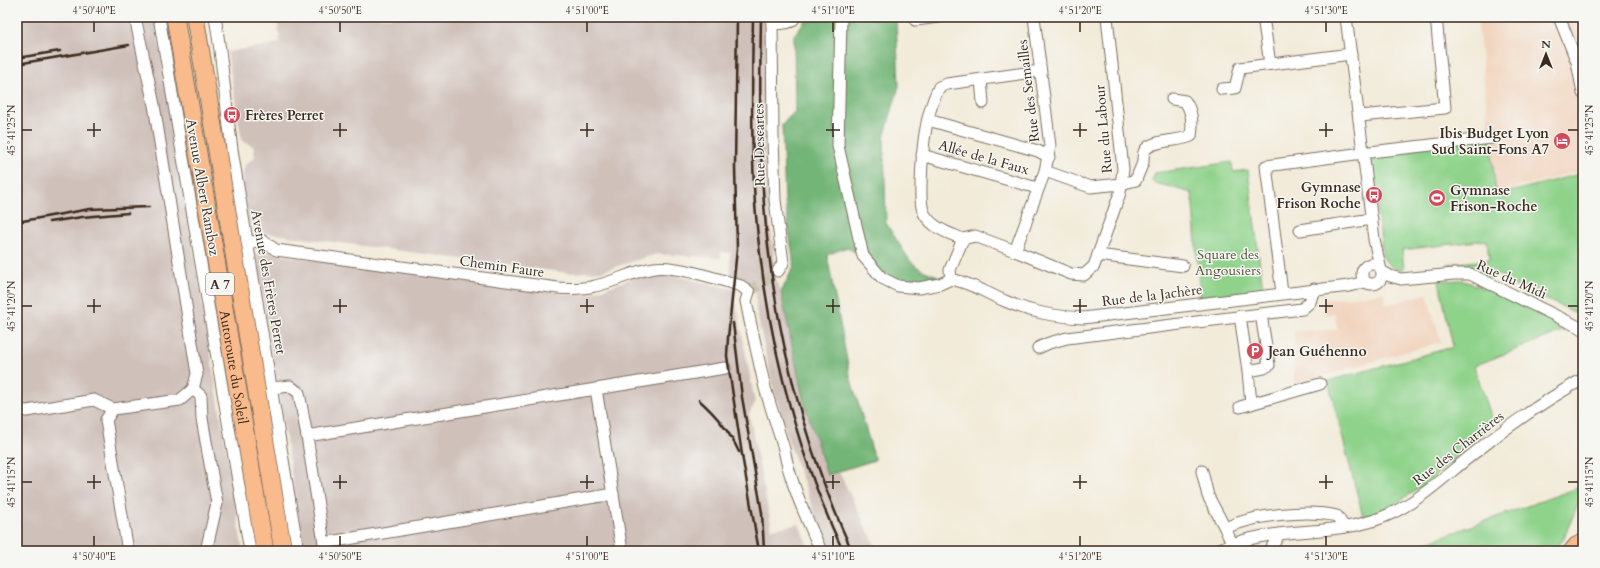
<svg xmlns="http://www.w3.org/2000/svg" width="1600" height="568" viewBox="0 0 1600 568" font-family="Cardo,serif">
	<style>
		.built { fill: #f2d4be }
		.industrial { fill: #cfc0ba }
		.green { fill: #8fd38b; stroke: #657e54 }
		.forest { fill: #73b577; stroke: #57704a }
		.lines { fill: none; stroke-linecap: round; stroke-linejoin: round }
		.minor-tunnel { stroke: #cdc4b4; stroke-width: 11; stroke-dasharray: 11 5.5; stroke-linecap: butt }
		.minor-casing { stroke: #7b6e5f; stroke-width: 13 }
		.major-casing { stroke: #7b6e5f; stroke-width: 17 }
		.highway-casing { stroke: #7b6e5f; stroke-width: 19 }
		.minor { stroke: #fff; stroke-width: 11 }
		.major { stroke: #fabb8c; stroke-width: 15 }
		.highway { stroke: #fabb8c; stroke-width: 17 }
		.rail { stroke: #3b2a1e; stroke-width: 2.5 }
		.ticks { fill: none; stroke: #3b2a1e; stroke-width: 1.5 }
		.labels { text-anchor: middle; stroke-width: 3; stroke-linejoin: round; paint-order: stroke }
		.shield { fill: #f6f6f2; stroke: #73675e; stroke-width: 1 }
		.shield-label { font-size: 13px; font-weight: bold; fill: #3b2a1e }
		.street-label { font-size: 14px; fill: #3b2a1e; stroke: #f6f6f2 }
		.poi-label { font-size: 14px; font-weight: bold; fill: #3b2a1e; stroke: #f6f6f2; text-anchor: start }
		.park-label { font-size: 14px; fill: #505439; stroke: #f6f6f2 }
		.neatline { fill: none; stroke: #3b2a1e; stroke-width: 1.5 }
		.ticks-label { font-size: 10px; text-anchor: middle; fill: #3b2a1e }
	</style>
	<rect width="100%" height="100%" fill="#f6f6f2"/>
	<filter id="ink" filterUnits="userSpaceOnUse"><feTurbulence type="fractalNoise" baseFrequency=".025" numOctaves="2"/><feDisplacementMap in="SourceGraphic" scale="8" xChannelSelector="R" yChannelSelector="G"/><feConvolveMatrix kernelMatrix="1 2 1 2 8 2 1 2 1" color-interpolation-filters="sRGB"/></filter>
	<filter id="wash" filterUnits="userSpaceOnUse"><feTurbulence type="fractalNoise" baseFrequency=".012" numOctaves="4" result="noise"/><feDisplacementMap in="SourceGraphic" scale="16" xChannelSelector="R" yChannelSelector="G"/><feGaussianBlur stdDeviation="0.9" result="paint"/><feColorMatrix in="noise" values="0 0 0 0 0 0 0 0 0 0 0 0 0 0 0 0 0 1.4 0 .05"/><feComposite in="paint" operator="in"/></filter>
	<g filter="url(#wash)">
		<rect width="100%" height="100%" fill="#f2ebd9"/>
		<g class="built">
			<path d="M 1477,17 L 1572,17 L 1583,45 L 1583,170 L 1496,193 Z"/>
			<path d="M 1384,293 L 1386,305 L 1427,294 L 1441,342 L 1294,384 L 1294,331 L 1337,330 L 1335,313 L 1325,314 L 1324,300 Z"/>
		</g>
		<g class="industrial">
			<path d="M 17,17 L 155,17 L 243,551 L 17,551 Z"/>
			<path d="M 277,17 L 766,17 L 765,166 L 776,279 L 799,336 L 838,470 L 878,551 L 829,551 L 789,443 L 773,386 L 756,309 L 756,296 L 754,284 L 730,278 L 730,253 L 721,252 L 721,258 L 657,254 L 602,271 L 569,273 L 265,233 L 249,222 L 242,178 L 245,165 L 255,157 L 253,146 L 242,141 L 227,52 L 280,43 Z"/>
			<path d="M 259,252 L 568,294 L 587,294 L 615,285 L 642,274 L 668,274 L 736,290 L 735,297 L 755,403 L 749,414 L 772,529 L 799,524 L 810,551 L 304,551 L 256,254 Z"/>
		</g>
		<g class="green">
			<path d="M 1490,139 L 1496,193 L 1506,193 L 1583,173 L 1583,314 L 1581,315 L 1504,281 L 1505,277 L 1494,274 L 1491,278 L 1448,264 L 1489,260 L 1487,240 L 1402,250 L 1404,269 C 1393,271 1389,266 1383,257 L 1370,152 Z"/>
			<path d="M 1232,162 L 1233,172 L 1248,170 L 1263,290 L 1200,297 L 1192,193 L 1152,182 L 1155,173 Z"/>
			<path d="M 1461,280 L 1495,292 L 1570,328 L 1474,366 L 1494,424 L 1426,484 L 1382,512 L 1363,517 L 1328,381 L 1453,347 L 1439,281 Z"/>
			<path d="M 1583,486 L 1583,492 L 1563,540 L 1554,551 L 1402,551 Z"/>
		</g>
		<path class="forest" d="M 805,17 L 896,17 L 899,86 L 884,138 L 886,223 L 910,261 L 922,270 L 938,276 L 922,283 L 890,277 L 847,247 L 827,255 L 850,376 L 875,460 L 827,475 L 803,398 L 781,292 L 794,266 L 785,202 L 782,125 L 795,111 L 794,35 L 804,22 Z"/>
	</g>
	<g filter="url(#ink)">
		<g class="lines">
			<path class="minor-tunnel" d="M 749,292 L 778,271"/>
			<g class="minor-casing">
				<g id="minor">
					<path d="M 159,17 L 250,551"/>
					<path d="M 215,17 C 223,63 226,110 233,156 L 298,551"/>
					<path d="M 772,17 L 773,138 L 775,200 L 783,263 L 778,271"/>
					<path d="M 841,17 L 838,146 L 863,256 L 882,278 L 898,286 L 919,288 L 940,284 L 951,279"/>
					<path d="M 1263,17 L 1270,64"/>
					<path d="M 1346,17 L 1374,239 L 1380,266"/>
					<path d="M 1559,17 L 1577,62 L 1583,93"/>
					<path d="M 915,20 L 939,17"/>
					<path d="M 772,24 C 780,23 791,25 795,17"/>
					<path d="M 981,79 L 983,103"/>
					<path d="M 1222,89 L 1235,88 L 1240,68 L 1351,54"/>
					<path d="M 1360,116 L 1445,108 L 1436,17"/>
					<path d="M 928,120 L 1038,151 L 1049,157"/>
					<path d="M 922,155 L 1037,188"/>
					<path d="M 1045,171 L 1090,187 L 1121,184 L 1136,180 C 1138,174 1141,168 1143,162 C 1143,159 1143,155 1144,152 C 1149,139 1179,142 1191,136 C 1193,124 1192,111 1185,101 L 1172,99"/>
					<path d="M 1300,230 L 1372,219"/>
					<path d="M 963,239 C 949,233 934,229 925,215 C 920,208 921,194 921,185 C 922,151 924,118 939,87 L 947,84 L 1040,71"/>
					<path d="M 247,242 L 263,241 L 276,250 L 558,288 C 571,289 583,289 595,286 C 615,282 633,271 654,268 C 675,265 719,279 741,286 L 749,292 L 746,301 L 750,321 L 765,388 L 784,449 C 790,483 807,519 821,551"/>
					<path d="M 1015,251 L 1045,171 L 1050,146 L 1034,17"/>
					<path d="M 1098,255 L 1183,266"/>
					<circle cx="1372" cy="274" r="10"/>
					<path d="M 1383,272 L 1390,276 L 1401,279 L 1454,274 L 1470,274 L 1583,329"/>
					<path d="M 951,279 L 950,270 L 963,239 L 975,236 L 1015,251 L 1071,274 L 1084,275 L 1094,266 L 1120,193 L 1123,169 L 1107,17"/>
					<path d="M 951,279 C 974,284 984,292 1005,301 C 1032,313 1054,316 1083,318 L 1349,286 L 1365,282"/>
					<path d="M 1282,293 L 1266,166 L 1370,152 L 1492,138"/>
					<path d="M 1240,316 L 1248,371 L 1264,368 L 1269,365 L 1261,314"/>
					<path d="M 1038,348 L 1049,343 L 1067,338 L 1302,309 L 1310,302 L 1314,289"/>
					<path d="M 1248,371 L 1251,404"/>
					<path d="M 272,388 L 290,386 L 299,393 L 307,436 L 324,543 L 613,494"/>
					<path d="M 193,389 L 201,396 L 202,419 L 217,503 L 206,551"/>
					<path d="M 596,389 L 622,551"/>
					<path d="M 1240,407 L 1320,384"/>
					<path d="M 17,410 L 27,411 L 94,400 L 113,409"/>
					<path d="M 307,436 L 725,368"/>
					<path d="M 1202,471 L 1208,496 L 1225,528"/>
					<path d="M 1232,544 L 1225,528 C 1254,515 1306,509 1337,516 L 1344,527"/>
					<path d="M 128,551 L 106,420 L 113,409 L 180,400 L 193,389 L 197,374 L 154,105 L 135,17"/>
					<path d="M 1216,551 C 1270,523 1335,540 1390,514 C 1421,500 1446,475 1473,454 C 1508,426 1544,401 1583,379"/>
					<path d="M 1270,551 L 1279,534"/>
				</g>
			</g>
			<g class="major-casing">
				<path id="major" d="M 1571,551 L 1576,545 L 1583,542"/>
			</g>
			<g class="highway-casing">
				<g id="highway">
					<path id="s1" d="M 175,17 L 265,551"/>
					<path d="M 195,17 L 283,551"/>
				</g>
			</g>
			<use href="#minor" class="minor"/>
			<use href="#major" class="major"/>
			<use href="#highway" class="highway"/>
			<g class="rail">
				<path d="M 737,17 L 735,167 L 737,249 L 728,338 L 727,356 L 743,461 L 759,551"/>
				<path d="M 753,17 C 752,79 751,142 755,204 C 764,322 792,443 843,551"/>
				<path d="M 761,17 C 760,79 759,142 764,204 C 773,324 802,442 852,551"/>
				<path d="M 17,58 L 60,51"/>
				<path d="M 17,64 L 129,45"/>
				<path d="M 17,222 L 90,209 L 149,207"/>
				<path d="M 49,222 L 82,217 L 128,213"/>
				<path d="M 733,323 L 742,397 L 762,513 L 764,551"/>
				<path d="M 699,400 C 716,415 730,432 739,452"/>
			</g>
		</g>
	</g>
	<path class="ticks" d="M 94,22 L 94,32M 340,22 L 340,32M 587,22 L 587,32M 833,22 L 833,32M 1080,22 L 1080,32M 1326,22 L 1326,32M 94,123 L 94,137M 340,123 L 340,137M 587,123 L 587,137M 833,123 L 833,137M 1080,123 L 1080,137M 1326,123 L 1326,137M 22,130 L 32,130M 87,130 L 101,130M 333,130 L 347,130M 580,130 L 594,130M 826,130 L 840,130M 1073,130 L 1087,130M 1319,130 L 1333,130M 1568,130 L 1578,130M 94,299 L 94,313M 340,299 L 340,313M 587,299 L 587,313M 833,299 L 833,313M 1080,299 L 1080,313M 1326,299 L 1326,313M 22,306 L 32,306M 87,306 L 101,306M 333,306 L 347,306M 580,306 L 594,306M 826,306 L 840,306M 1073,306 L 1087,306M 1319,306 L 1333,306M 1568,306 L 1578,306M 94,475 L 94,489M 340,475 L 340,489M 587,475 L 587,489M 833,475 L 833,489M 1080,475 L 1080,489M 1326,475 L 1326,489M 22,482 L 32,482M 87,482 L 101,482M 333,482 L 347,482M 580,482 L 594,482M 826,482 L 840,482M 1073,482 L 1087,482M 1319,482 L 1333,482M 1568,482 L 1578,482M 94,536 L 94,546M 340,536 L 340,546M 587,536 L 587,546M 833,536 L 833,546M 1080,536 L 1080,546M 1326,536 L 1326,546"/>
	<defs>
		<g id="bus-disc" transform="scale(0.9)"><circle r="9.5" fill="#d1495b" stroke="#f6f6f2"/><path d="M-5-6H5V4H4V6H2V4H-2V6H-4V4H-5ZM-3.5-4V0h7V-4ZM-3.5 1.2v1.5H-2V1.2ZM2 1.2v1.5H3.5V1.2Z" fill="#fff"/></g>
		<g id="hotel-disc" transform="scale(0.9)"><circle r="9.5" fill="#d1495b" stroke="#f6f6f2"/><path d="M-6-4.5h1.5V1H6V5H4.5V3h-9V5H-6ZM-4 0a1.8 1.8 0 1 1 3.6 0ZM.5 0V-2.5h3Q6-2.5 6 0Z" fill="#fff"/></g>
		<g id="stadium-disc" transform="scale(0.9)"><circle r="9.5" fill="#d1495b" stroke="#f6f6f2"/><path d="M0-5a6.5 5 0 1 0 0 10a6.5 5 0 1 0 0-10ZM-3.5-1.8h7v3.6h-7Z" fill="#fff"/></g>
		<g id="parking-disc" transform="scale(0.9)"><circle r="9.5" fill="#d1495b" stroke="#f6f6f2"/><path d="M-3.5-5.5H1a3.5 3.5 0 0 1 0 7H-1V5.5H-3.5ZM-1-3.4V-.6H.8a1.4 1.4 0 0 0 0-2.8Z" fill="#fff"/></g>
	</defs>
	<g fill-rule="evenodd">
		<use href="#bus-disc" x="232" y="115"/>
		<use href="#hotel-disc" x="1562" y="141"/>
		<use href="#bus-disc" x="1374" y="195"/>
		<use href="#stadium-disc" x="1437" y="198"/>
		<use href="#parking-disc" x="1255" y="351"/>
	</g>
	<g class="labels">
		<rect class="shield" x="206" y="273" width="28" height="22" rx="3"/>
		<g class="shield-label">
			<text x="220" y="289">A 7</text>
		</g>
		<g class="street-label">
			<text transform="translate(1028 91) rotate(-97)" y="5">Rue des Semailles</text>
			<text transform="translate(1103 129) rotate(-95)" y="5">Rue du Labour</text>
			<text transform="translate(759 145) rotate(-91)" y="5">Rue Descartes</text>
			<text transform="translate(984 157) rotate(16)" y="5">Allée de la Faux</text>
			<text transform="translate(203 187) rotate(80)" y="5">Avenue Albert Ramboz</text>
			<text transform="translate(502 266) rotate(8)" y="5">Chemin Faure</text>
			<text transform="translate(1512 279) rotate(24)" y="5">Rue du Midi</text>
			<text transform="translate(269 282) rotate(80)" y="5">Avenue des Frères Perret</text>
			<text transform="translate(1152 295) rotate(-7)" y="5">Rue de la Jachère</text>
			<text dy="5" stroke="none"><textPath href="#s1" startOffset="355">Autoroute du Soleil</textPath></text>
			<text transform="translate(1458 448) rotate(-38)" y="5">Rue des Charrières</text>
		</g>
		<g class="poi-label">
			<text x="245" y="120">Frères Perret</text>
			<text x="1549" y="138" text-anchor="end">Ibis Budget Lyon<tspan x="1549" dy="16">Sud Saint-Fons A7</tspan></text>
			<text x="1361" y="192" text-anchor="end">Gymnase<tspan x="1361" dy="16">Frison Roche</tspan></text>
			<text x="1450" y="195">Gymnase<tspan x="1450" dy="16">Frison-Roche</tspan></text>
			<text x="1268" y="356">Jean Guéhenno</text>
		</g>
		<g class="park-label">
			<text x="1228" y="259">Square des<tspan x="1228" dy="16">Angousiers</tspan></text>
		</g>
	</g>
	<rect width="1600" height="568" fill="none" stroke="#f6f6f2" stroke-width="44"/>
	<g transform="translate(1546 54)" stroke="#f6f6f2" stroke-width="3" paint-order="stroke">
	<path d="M0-3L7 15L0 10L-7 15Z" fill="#3b2a1e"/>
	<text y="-6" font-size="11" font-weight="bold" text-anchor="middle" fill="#3b2a1e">N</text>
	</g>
	<rect x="22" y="22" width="1556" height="524" class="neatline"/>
	<g class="ticks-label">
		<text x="94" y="14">4°50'40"E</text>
		<text x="340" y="14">4°50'50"E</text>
		<text x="587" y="14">4°51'00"E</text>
		<text x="833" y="14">4°51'10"E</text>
		<text x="1080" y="14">4°51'20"E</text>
		<text x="1326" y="14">4°51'30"E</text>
		<text transform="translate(11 130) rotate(-90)" y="4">45°41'25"N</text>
		<text transform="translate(1589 130) rotate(-90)" y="4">45°41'25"N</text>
		<text transform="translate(11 306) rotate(-90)" y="4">45°41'20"N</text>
		<text transform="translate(1589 306) rotate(-90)" y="4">45°41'20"N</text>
		<text transform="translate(11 482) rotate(-90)" y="4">45°41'15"N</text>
		<text transform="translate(1589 482) rotate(-90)" y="4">45°41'15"N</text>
		<text x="94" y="560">4°50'40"E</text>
		<text x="340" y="560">4°50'50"E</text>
		<text x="587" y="560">4°51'00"E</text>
		<text x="833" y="560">4°51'10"E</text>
		<text x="1080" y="560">4°51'20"E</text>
		<text x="1326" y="560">4°51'30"E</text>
	</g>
</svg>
